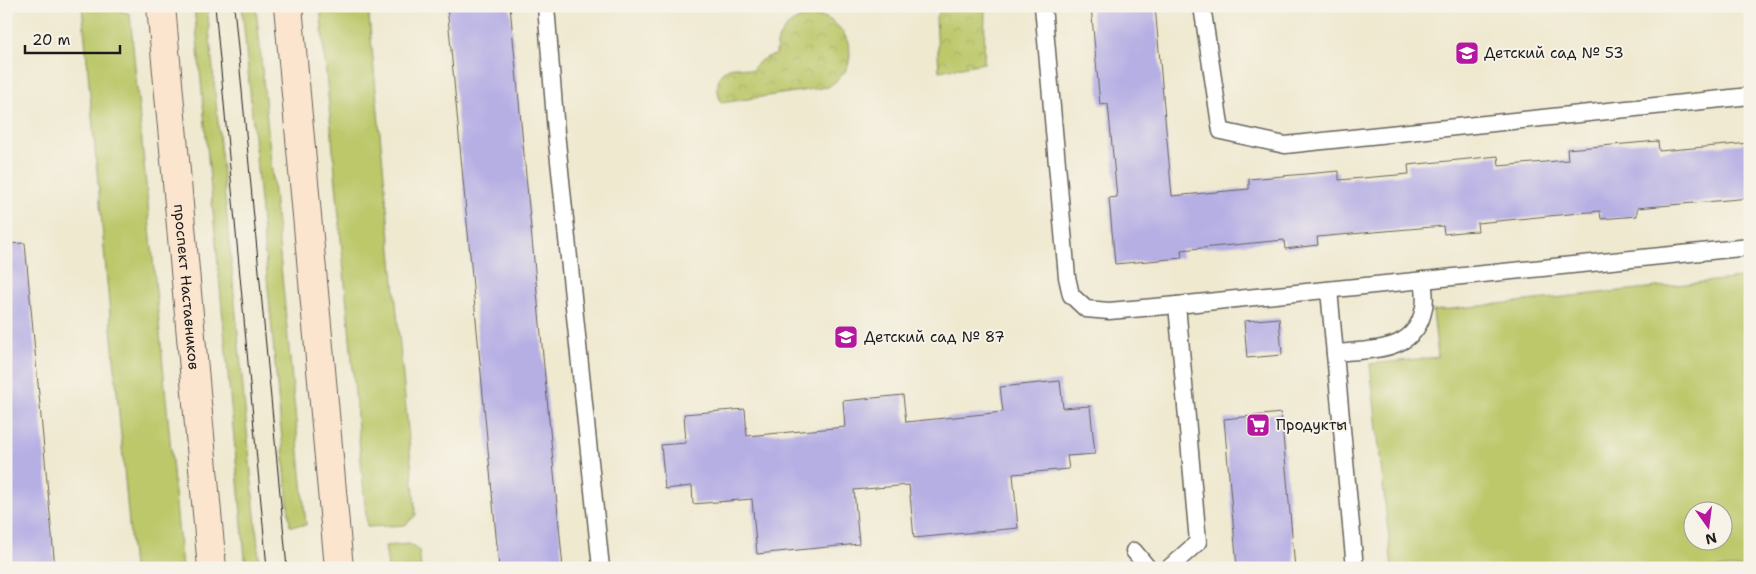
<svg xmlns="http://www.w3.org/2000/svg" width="1756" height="574" viewBox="0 0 1756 574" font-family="'Shantell Sans',sans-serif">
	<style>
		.grass { fill: #bcc86a; stroke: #6c7243; fill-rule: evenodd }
		.park { fill: url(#park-crowns); stroke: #6c7243 }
		.building { fill: #b6afe4 }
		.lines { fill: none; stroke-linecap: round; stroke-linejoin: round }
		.service-casing { stroke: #66645b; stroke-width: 19 }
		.secondary-casing { stroke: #66645b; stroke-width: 30 }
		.service { stroke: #fff; stroke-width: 16 }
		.secondary { stroke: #fce5cf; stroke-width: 28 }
		.tram { stroke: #1c1c1c; stroke-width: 1 }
		.labels { text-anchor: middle; stroke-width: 4; stroke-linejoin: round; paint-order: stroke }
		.poi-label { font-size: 15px; fill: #1c1c1c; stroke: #f7f3e8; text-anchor: start }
		.street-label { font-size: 15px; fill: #1c1c1c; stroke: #f7f3e8 }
	</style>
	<defs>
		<pattern id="park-crowns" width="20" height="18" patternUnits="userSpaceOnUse" patternTransform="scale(1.25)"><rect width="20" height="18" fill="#bcc86a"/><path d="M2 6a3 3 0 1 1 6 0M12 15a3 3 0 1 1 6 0" fill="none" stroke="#a1ab5b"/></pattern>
	</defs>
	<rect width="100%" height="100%" fill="#f7f3e8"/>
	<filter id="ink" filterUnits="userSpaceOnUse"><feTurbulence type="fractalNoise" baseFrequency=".02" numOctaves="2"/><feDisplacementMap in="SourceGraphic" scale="10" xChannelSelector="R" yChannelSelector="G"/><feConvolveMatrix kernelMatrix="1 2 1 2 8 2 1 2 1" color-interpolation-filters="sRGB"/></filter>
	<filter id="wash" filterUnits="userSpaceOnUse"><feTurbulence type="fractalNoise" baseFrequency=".0096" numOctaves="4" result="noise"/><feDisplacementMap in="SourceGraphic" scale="20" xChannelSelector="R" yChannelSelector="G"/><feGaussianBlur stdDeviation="1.12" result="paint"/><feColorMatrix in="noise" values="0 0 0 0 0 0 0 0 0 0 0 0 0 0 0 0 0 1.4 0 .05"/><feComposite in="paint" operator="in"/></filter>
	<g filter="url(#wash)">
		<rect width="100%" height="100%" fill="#efe9d0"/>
		<g class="grass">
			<path d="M 82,6 L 109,6 L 130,14 L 182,568 L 133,568 Z"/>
			<path d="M 194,6 L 207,6 L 260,568 L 246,568 Z"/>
			<path d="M 242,6 L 256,6 L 306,525 L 290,526 Z"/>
			<path d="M 320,6 L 368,6 L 416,515 L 405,525 L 367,527 Z"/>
			<path d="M 1750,277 L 1750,568 L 1392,568 L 1370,364 L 1438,357 L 1433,311 ZM 1694,512 L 1724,512 L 1724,542 L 1694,542 Z"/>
			<path d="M 409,544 L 419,550 L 421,568 L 388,568 L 385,546 Z"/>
		</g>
		<g class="park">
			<path d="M 944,6 L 985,6 L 984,63 L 939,71 L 936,17 Z"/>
			<path d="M 808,16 C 813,16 819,16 824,17 C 843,25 856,47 847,68 C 843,76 835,82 828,87 L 721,103 C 711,76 725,59 752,71 C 758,61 764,57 776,55 C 776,33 787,22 808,16 Z"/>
		</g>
		<g id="blocks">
			<g class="building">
				<path d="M 447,6 L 510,6 L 563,568 L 499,568 Z"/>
				<path d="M 1091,6 L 1155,6 L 1172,196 L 1249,189 L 1249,179 L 1339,171 L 1339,180 L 1409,174 L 1408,165 L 1498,156 L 1499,166 L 1568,160 L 1567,149 L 1658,141 L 1659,151 L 1750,143 L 1750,198 L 1637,208 L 1637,216 L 1601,219 L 1600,211 L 1477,223 L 1478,231 L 1461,232 L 1444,234 L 1443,226 L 1317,237 L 1318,245 L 1285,249 L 1284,240 L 1181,250 L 1182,258 L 1115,264 L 1109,198 L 1117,197 L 1108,104 L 1100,105 Z"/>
				<path d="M 25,243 L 55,568 L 6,568 L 6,244 Z"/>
				<path d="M 1279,318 L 1282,355 L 1247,358 L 1244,321 Z"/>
				<path d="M 1060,381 L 1063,408 L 1090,406 L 1095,454 L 1067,456 L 1069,469 L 1013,474 L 1018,528 L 914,538 L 909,485 L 854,490 L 859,544 L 757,554 L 752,499 L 693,504 L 692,486 L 665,489 L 661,445 L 686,443 L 684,414 L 745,409 L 747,436 L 801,431 L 845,427 L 843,401 L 903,395 L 906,422 L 1003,412 L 1000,387 Z"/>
				<path d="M 1281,413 L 1295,568 L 1237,568 L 1224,419 Z"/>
			</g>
		</g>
	</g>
	<g filter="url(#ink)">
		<use href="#blocks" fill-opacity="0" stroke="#66645b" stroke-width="1"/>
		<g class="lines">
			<g class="service-casing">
				<g id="service">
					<path d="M 546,6 L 556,132 L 601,568"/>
					<path d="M 1043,6 L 1067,277 L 1071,295 L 1086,309 L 1109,311 L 1177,305 L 1750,247"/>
					<path d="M 1202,6 L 1221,131 L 1285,145 L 1750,96"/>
					<path d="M 1329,290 L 1355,568"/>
					<path d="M 1335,353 C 1372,349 1417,353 1424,307 C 1426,299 1424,289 1423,280"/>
					<path d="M 1134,551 L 1148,568"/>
					<path d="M 1169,568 L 1198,542 L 1177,305"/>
				</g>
			</g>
			<g class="secondary-casing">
				<g id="secondary">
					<path id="s1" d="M 161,6 L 212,568"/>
					<path d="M 288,6 L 339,568"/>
				</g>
			</g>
			<use href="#service" class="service"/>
			<use href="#secondary" class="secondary"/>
			<g class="tram">
				<path d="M 215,6 L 267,568"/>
				<path d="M 234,6 L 287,568"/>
			</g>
		</g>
	</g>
	<defs>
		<g id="school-square" transform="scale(1.25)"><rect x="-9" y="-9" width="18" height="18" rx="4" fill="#b5179e" stroke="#f7f3e8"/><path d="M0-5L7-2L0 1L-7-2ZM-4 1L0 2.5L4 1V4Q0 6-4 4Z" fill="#fff"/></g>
		<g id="supermarket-square" transform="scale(1.25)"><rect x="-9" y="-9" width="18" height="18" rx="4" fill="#b5179e" stroke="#f7f3e8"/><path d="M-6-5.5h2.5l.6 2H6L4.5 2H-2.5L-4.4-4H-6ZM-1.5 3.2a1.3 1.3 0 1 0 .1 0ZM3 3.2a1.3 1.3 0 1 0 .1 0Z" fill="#fff"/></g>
	</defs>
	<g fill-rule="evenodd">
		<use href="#school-square" x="1467" y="53"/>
		<use href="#school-square" x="846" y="337"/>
		<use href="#supermarket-square" x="1258" y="425"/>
	</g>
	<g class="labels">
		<g class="poi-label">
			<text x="1484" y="58">Детский сад № 53</text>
			<text x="864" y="342">Детский сад № 87</text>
			<text x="1276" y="430">Продукты</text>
		</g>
		<g class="street-label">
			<text dy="5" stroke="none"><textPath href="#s1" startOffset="282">проспект Наставников</textPath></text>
		</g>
	</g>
	<rect width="1756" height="574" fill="none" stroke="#f7f3e8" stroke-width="25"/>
	<g transform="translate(1708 526) rotate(166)"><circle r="24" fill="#f7f3e8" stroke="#9f9d96"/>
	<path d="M0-4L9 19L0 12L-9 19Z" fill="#b5179e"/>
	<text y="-8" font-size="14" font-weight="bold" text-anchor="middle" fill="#1c1c1c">N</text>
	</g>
	<path d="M25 45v8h95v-8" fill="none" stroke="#1c1c1c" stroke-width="2.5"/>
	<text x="32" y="45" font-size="15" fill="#1c1c1c" stroke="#f7f3e8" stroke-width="4" paint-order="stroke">20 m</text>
</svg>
